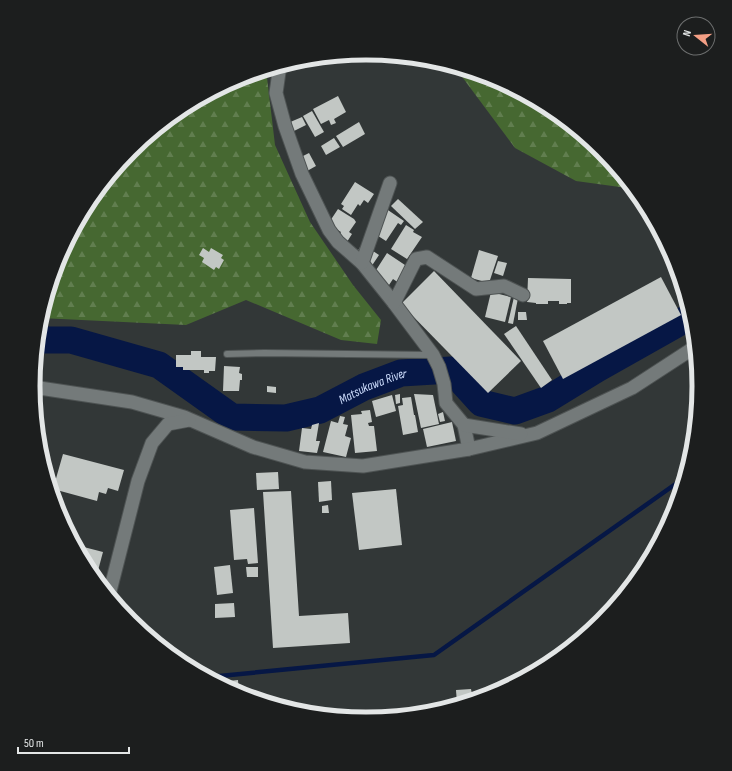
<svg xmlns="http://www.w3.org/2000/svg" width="732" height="771" viewBox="0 0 732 771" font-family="'Sofia Sans Condensed',sans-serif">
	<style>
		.forest { fill: url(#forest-firs) }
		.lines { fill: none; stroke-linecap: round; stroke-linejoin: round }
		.stream { stroke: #061745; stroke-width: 4.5 }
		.river { stroke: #061745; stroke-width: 27 }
		.building { fill: #c2c7c4 }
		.lane-casing { stroke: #4e5353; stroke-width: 8 }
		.street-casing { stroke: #4e5353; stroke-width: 15 }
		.lane { stroke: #747a7a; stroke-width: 6 }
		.street { stroke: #747a7a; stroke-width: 13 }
		.labels { text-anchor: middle; stroke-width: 4; stroke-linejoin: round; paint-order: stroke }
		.water-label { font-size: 13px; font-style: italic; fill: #cbdbfb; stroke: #1c1e1e }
		.rim { fill: none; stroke: #e3e6e6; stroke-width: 5 }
	</style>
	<defs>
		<pattern id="forest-firs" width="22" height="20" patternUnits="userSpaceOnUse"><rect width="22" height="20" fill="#466831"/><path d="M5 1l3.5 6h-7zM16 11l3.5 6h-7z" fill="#617e4f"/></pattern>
	</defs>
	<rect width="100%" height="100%" fill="#323737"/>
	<g class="forest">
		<path d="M 454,66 L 494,78 L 551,109 L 602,150 L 631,186 L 627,188 L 576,181 L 515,148 Z"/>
		<path d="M 266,69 L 275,145 L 310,222 L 353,285 L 381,320 L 377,344 L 341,340 L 246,300 L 186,325 L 40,318 L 58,258 L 89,200 L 131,150 L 181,108 L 239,78 Z"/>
	</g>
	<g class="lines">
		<path class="stream" d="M 209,677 L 434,655 L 684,478"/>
		<path class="river" id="s1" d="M 38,340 L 71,340 L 159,365 L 232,417 L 286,418 L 320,410 L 364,387 L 401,373 L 451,370 L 481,403 L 515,411 L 548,399 L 597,369 L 691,316"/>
	</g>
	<g class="building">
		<path d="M 338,96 L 346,112 L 334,119 L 336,123 L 331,125 L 329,120 L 321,124 L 313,109 Z"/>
		<path d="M 312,111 L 324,132 L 315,137 L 303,116 Z"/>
		<path d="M 302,117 L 306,125 L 292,132 L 288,123 Z"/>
		<path d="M 359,122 L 365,134 L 343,147 L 336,136 Z"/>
		<path d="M 334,138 L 340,147 L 326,155 L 321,146 Z"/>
		<path d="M 309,153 L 316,166 L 307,171 L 301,157 Z"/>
		<path d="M 355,182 L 374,194 L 368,203 L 364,200 L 360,206 L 358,204 L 351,215 L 342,209 L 344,206 L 341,204 Z"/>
		<path d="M 398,199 L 423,222 L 415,229 L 391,206 Z"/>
		<path d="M 382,206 L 404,221 L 401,225 L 398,223 L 386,241 L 375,234 Z"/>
		<path d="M 338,209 L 354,219 L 356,222 L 349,232 L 352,234 L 345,245 L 337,239 L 341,232 L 328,224 Z"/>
		<path d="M 406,225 L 414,230 L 413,232 L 422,237 L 407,259 L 391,249 Z"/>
		<path d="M 362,244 L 368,246 L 374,249 L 373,251 L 379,255 L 371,267 L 356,254 Z"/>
		<path d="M 203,248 L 209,252 L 211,248 L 223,255 L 221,258 L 224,260 L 219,269 L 216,267 L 214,270 L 202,262 L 204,258 L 199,255 Z"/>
		<path d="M 479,250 L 498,256 L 489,283 L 471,278 Z"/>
		<path d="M 387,253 L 408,267 L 399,283 L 393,279 L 387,288 L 371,278 Z"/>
		<path d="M 498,261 L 507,263 L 503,276 L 494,273 Z"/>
		<path d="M 434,271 L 521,361 L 488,393 L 401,304 Z"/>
		<path d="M 661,277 L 681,315 L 563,379 L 543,341 Z"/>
		<path d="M 528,278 L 571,279 L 571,303 L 567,303 L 567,304 L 559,304 L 559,301 L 548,301 L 548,304 L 536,304 L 536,303 L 527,302 Z"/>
		<path d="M 491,292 L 511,297 L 505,322 L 485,317 Z"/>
		<path d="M 514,297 L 518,298 L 513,324 L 508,323 Z"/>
		<path d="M 518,312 L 526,312 L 527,320 L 518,320 Z"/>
		<path d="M 516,326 L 552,380 L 541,388 L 504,334 Z"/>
		<path d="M 191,351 L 201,351 L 201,357 L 216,357 L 215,371 L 209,371 L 209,373 L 204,373 L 204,370 L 183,370 L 183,367 L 176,367 L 176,355 L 191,355 Z"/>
		<path d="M 224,366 L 240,367 L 239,373 L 242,374 L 242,380 L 240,380 L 239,391 L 223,391 Z"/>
		<path d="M 267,386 L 276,387 L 276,393 L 267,392 Z"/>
		<path d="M 400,394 L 400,403 L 396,404 L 395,395 Z"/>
		<path d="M 414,394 L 433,395 L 439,424 L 421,428 Z"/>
		<path d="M 392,395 L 396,411 L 376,417 L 372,401 Z"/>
		<path d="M 411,397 L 414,415 L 415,415 L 418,432 L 403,435 L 398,406 L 403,405 L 402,398 Z"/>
		<path d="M 370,410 L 372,422 L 368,423 L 369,426 L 374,426 L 377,451 L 355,453 L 351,415 L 362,414 L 361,411 Z"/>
		<path d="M 443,412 L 445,421 L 440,422 L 438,414 Z"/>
		<path d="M 340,416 L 345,417 L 343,424 L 348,425 L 345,436 L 351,438 L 346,457 L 323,452 L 331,421 L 338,423 Z"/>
		<path d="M 452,422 L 456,441 L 427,447 L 423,429 Z"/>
		<path d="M 319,423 L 316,441 L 320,441 L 317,453 L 299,451 L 302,428 L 311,429 L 312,425 Z"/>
		<path d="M 63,454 L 124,470 L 118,491 L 108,488 L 106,494 L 99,492 L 97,501 L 53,489 Z"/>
		<path d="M 278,472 L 279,489 L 257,490 L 256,473 Z"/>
		<path d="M 331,481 L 332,500 L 319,502 L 318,482 Z"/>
		<path d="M 396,489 L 402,545 L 359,550 L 352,493 Z"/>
		<path d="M 291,491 L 299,616 L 348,613 L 350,643 L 273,648 L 263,492 Z"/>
		<path d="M 328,505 L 329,513 L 322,513 L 322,506 Z"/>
		<path d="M 254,508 L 258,563 L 248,564 L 247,559 L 234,560 L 230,510 Z"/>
		<path d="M 76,545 L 103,552 L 96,578 L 89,570 Z"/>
		<path d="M 230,565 L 233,593 L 217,595 L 214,567 Z"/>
		<path d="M 246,567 L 258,567 L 258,577 L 247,577 Z"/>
		<path d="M 234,603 L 235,617 L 215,618 L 215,604 Z"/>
		<path d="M 238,680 L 239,693 L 218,682 Z"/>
		<path d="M 471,689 L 473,699 L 457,704 L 456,690 Z"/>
	</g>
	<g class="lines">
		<g class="lane-casing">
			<path id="lane" d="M 227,354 L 264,353 L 432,355"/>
		</g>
		<g class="street-casing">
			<g id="street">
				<path d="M 280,65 L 276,93 L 285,126 L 302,174 L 329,230 L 338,242 L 362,263 L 394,303 L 433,355 L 439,367 L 444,384 L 446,403 L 464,425 L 469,449"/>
				<path d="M 362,263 L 390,183"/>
				<path d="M 394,303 L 416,259 L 427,257 L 476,289 L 504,286 L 523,295"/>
				<path d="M 33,387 L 132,402 L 184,417 L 253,447 L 305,462 L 363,466 L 469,449 L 537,433 L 632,388 L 695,347"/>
				<path d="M 464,425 L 521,434"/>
				<path d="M 109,595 L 138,481 L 152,443 L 168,424 L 189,420"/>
			</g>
		</g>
		<use href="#lane" class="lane"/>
		<use href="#street" class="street"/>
	</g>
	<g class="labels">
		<g class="water-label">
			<text dy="5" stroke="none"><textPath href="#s1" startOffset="361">Matsukawa River</textPath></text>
		</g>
	</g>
	<path d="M0 0H732V771H0ZM40 386a326 326 0 1 1 652 0a326 326 0 1 1-652 0Z" fill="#1c1e1e" fill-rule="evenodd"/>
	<path class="rim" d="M40 386a326 326 0 1 1 652 0a326 326 0 1 1-652 0Z"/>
	<g transform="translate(696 36) rotate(287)"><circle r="19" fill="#1c1e1e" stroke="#6c6e6e"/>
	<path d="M0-3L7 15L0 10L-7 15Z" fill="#f39f85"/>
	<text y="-6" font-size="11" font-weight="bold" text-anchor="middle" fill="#e3e6e6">N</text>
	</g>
	<path d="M18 747v6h111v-6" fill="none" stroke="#e3e6e6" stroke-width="2"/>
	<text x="24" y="747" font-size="12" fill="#e3e6e6" stroke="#1c1e1e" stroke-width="3" paint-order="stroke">50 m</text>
</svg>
